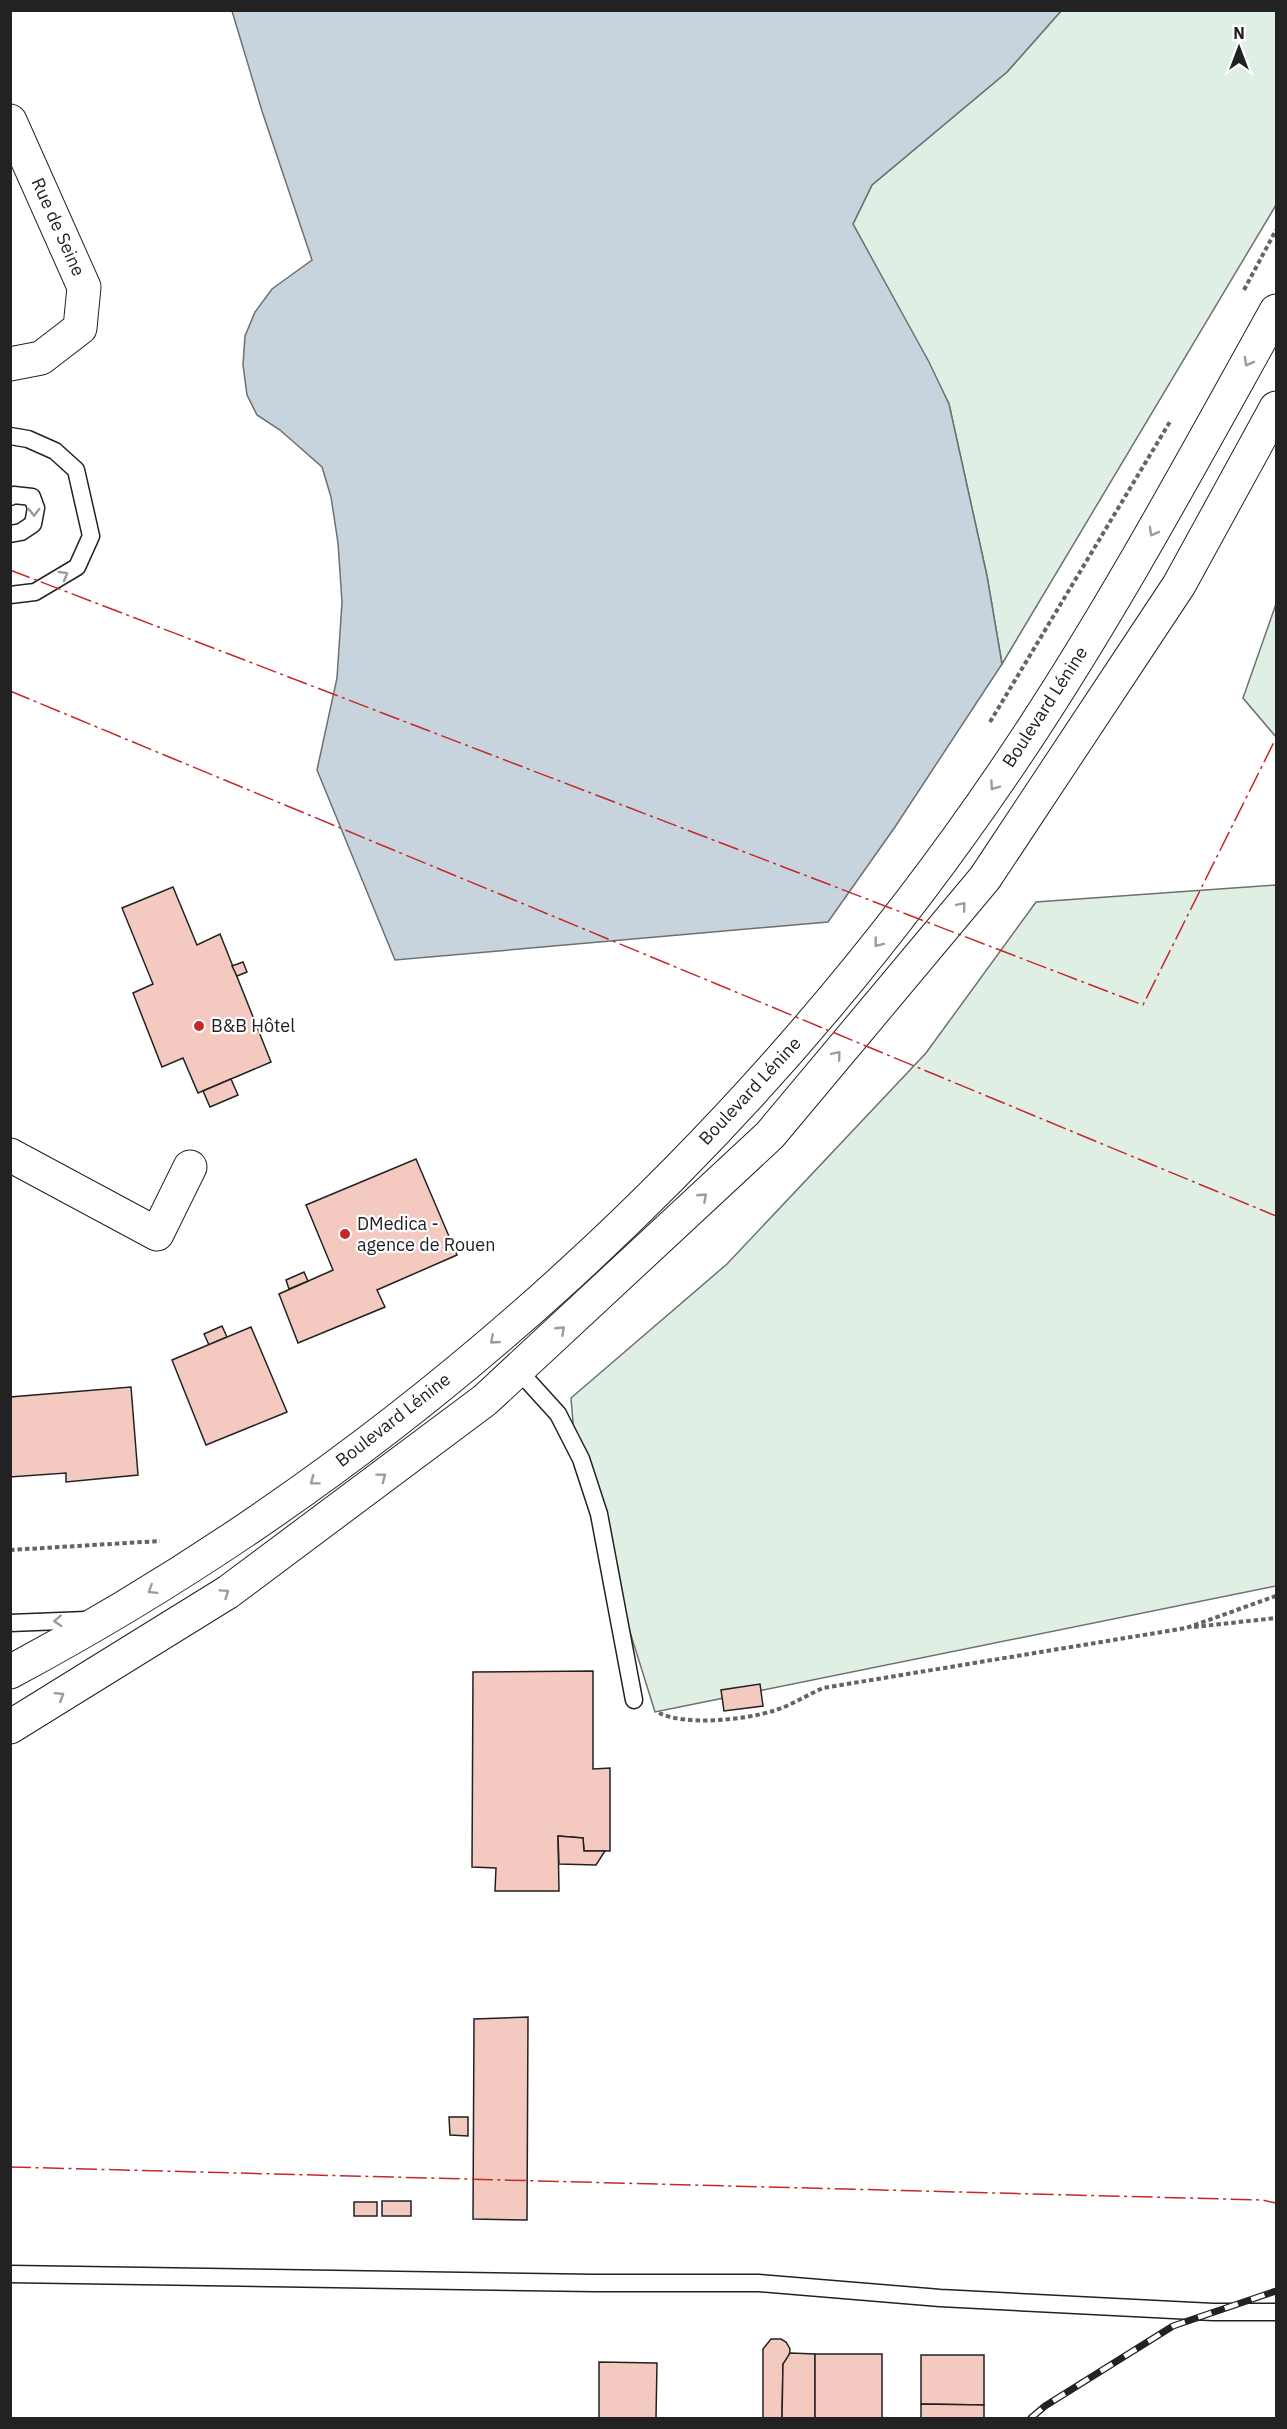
<svg xmlns="http://www.w3.org/2000/svg" width="1287" height="2429" viewBox="0 0 1287 2429" font-family="'IBM Plex Sans',sans-serif">
	<style>
		.green { fill: #e0efe3; stroke: #6f6f6f; stroke-width: 1.5 }
		.water { fill: #c7d3dd; stroke: #6f6f6f; stroke-width: 1.5 }
		.building { fill: #f3c9c0; stroke: #222; stroke-width: 1.5 }
		.lines { fill: none; stroke-linecap: round; stroke-linejoin: round }
		.lane-casing { stroke: #222; stroke-width: 19 }
		.street-casing { stroke: #222; stroke-width: 35 }
		.primary-casing { stroke: #222; stroke-width: 35 }
		.path { stroke: #646464; stroke-width: 4; stroke-dasharray: 4.5 3; stroke-linecap: butt }
		.lane { stroke: #fff; stroke-width: 16 }
		.street { stroke: #fff; stroke-width: 33 }
		.primary { stroke: #fff; stroke-width: 33 }
		.rail-casing { stroke: #222; stroke-width: 7 }
		.rail { stroke: #fff; stroke-width: 4.5; stroke-dasharray: 14; stroke-linecap: butt }
		.power { stroke: #c62828; stroke-width: 1.5; stroke-dasharray: 21 4.5 3 4.5; stroke-linecap: butt }
		.oneway { stroke: #9c9c9c }
		.poi-dot { fill: #c62828; stroke: #fff; stroke-width: 2 }
		.labels { text-anchor: middle; stroke-width: 4.5; stroke-linejoin: round; paint-order: stroke }
		.street-label { font-size: 18px; fill: #222; stroke: #fff }
		.poi-label { font-size: 18px; fill: #222; stroke: #fff; text-anchor: start }
	</style>
	<rect width="100%" height="100%" fill="#fff"/>
	<g class="green">
		<path d="M 1061,11 L 1276,11 L 1276,205 L 1002,664 L 987,576 L 949,404 L 853,224 L 872,185 L 1007,72 Z"/>
		<path d="M 1276,604 L 1276,737 L 1243,698 Z"/>
		<path d="M 1276,885 L 1276,1586 L 655,1712 L 576,1459 L 571,1398 L 727,1264 L 926,1053 L 1036,902 Z"/>
	</g>
	<path class="water" d="M 232,11 L 1061,11 L 1007,72 L 872,185 L 853,224 L 929,362 L 949,404 L 987,576 L 1002,664 L 895,827 L 828,922 L 395,960 L 317,770 L 337,678 L 342,602 L 338,543 L 331,497 L 322,467 L 280,430 L 257,415 L 247,395 L 243,365 L 245,336 L 255,312 L 272,289 L 312,260 L 262,111 Z"/>
	<g class="building">
		<path d="M 173,887 L 197,945 L 220,934 L 271,1062 L 198,1093 L 183,1058 L 162,1067 L 133,993 L 153,984 L 122,908 Z"/>
		<path d="M 243,962 L 247,972 L 237,976 L 232,966 Z"/>
		<path d="M 231,1079 L 238,1095 L 210,1107 L 203,1091 Z"/>
		<path d="M 416,1159 L 457,1255 L 377,1290 L 385,1307 L 298,1343 L 279,1294 L 333,1270 L 306,1205 Z"/>
		<path d="M 304,1272 L 308,1281 L 289,1289 L 286,1280 Z"/>
		<path d="M 222,1326 L 227,1337 L 209,1345 L 204,1334 Z"/>
		<path d="M 251,1327 L 287,1412 L 206,1445 L 172,1360 Z"/>
		<path d="M 131,1387 L 138,1475 L 66,1482 L 66,1473 L 10,1477 L 10,1397 Z"/>
		<path d="M 593,1671 L 593,1769 L 610,1768 L 610,1851 L 584,1851 L 583,1838 L 558,1836 L 559,1891 L 495,1891 L 496,1868 L 472,1867 L 473,1672 Z"/>
		<path d="M 760,1684 L 763,1706 L 724,1711 L 721,1690 Z"/>
		<path d="M 558,1836 L 583,1838 L 584,1851 L 605,1851 L 596,1865 L 559,1864 Z"/>
		<path d="M 528,2017 L 527,2220 L 473,2219 L 474,2019 Z"/>
		<path d="M 449,2117 L 468,2117 L 468,2136 L 450,2135 Z"/>
		<rect x="382" y="2201" width="29" height="15"/>
		<rect x="354" y="2202" width="23" height="14"/>
		<path d="M 771,2339 L 781,2339 L 786,2342 L 790,2349 L 789,2358 L 783,2364 L 782,2418 L 763,2418 L 763,2349 Z"/>
		<path d="M 790,2353 L 815,2354 L 815,2418 L 782,2418 L 783,2364 Z"/>
		<rect x="815" y="2354" width="67" height="64"/>
		<path d="M 921,2355 L 984,2355 L 984,2405 L 921,2404 Z"/>
		<path d="M 599,2362 L 657,2363 L 656,2418 L 599,2418 Z"/>
		<path d="M 921,2404 L 984,2405 L 984,2418 L 921,2418 Z"/>
	</g>
	<g class="lines">
		<g class="lane-casing">
			<g id="lane">
				<path d="M 10,436 L 28,439 L 55,451 L 76,470 L 91,536 L 77,567 L 35,592 L 10,595"/>
				<path d="M 10,497 L 14,495 L 32,497 L 36,508 L 33,524 L 21,532 L 10,534"/>
				<path d="M 518,1370 L 558,1414 L 581,1459 L 599,1514 L 634,1700"/>
				<path d="M 10,1623 L 86,1620"/>
				<path d="M 10,2274 L 595,2283 L 759,2283 L 940,2298 L 1213,2312 L 1276,2312"/>
			</g>
		</g>
		<g class="street-casing">
			<g id="street">
				<path d="M 10,121 L 84,287 L 80,328 L 41,358 L 10,364"/>
				<path d="M 10,1155 L 157,1234 L 190,1167"/>
			</g>
		</g>
		<g class="primary-casing">
			<g id="primary">
				<path d="M 10,1672 C 414,1456 763,1133 1017,753 C 1112,611 1193,460 1276,311"/>
				<path d="M 10,1727 L 228,1592 L 485,1400 L 770,1135 L 985,878 L 1179,585 L 1276,408"/>
			</g>
		</g>
		<g class="path">
			<path d="M 1244,290 L 1276,230"/>
			<path d="M 990,722 L 1171,420"/>
			<path d="M 10,1550 L 160,1541"/>
			<path d="M 1194,1627 L 1276,1618"/>
			<path d="M 659,1713 C 687,1726 743,1720 773,1711 C 790,1706 807,1695 823,1688 L 1186,1628 L 1276,1596"/>
		</g>
		<use href="#lane" class="lane"/>
		<use href="#street" class="street"/>
		<use href="#primary" class="primary"/>
		<g class="rail-casing">
			<path id="rail" d="M 1031,2418 L 1045,2406 L 1173,2326 L 1276,2291"/>
		</g>
		<use href="#rail" class="rail"/>
		<g class="power">
			<path d="M 10,570 L 1143,1005 L 1276,738"/>
			<path d="M 10,691 L 1276,1216"/>
			<path d="M 10,2167 L 1262,2200 L 1276,2203"/>
		</g>
	</g>
	<defs><path id="oneway-chevron" d="M-2-3.5L2.5 0L-2 3.5" fill="none" stroke-width="1.6" stroke-linecap="round" stroke-linejoin="round" transform="scale(1.5)"/></defs>
	<g class="oneway">
		<use href="#oneway-chevron" transform="translate(1248 362) rotate(119)"/>
		<use href="#oneway-chevron" transform="translate(34 512) rotate(90)"/>
		<use href="#oneway-chevron" transform="translate(1153 532) rotate(119)"/>
		<use href="#oneway-chevron" transform="translate(64 575) rotate(-30)"/>
		<use href="#oneway-chevron" transform="translate(994 786) rotate(125)"/>
		<use href="#oneway-chevron" transform="translate(962 906) rotate(-50)"/>
		<use href="#oneway-chevron" transform="translate(878 943) rotate(128)"/>
		<use href="#oneway-chevron" transform="translate(837 1055) rotate(-50)"/>
		<use href="#oneway-chevron" transform="translate(703 1197) rotate(-43)"/>
		<use href="#oneway-chevron" transform="translate(561 1330) rotate(-43)"/>
		<use href="#oneway-chevron" transform="translate(494 1340) rotate(139)"/>
		<use href="#oneway-chevron" transform="translate(382 1477) rotate(-37)"/>
		<use href="#oneway-chevron" transform="translate(314 1481) rotate(143)"/>
		<use href="#oneway-chevron" transform="translate(152 1590) rotate(148)"/>
		<use href="#oneway-chevron" transform="translate(225 1593) rotate(-34)"/>
		<use href="#oneway-chevron" transform="translate(58 1621) rotate(177)"/>
		<use href="#oneway-chevron" transform="translate(60 1696) rotate(-32)"/>
	</g>
	<g class="poi-dot">
		<circle cx="199" cy="1026" r="6"/>
		<circle cx="345" cy="1234" r="6"/>
	</g>
	<g class="labels">
		<g class="street-label">
			<text transform="translate(58 227) rotate(66)" y="6">Rue de Seine</text>
			<text transform="translate(1045 707) rotate(-57)" y="6">Boulevard Lénine</text>
			<text transform="translate(750 1091) rotate(-47)" y="6">Boulevard Lénine</text>
			<text transform="translate(393 1420) rotate(-38)" y="6">Boulevard Lénine</text>
		</g>
		<g class="poi-label">
			<text x="211" y="1032">B&amp;B Hôtel</text>
			<text x="357" y="1230">DMedica -<tspan x="357" dy="21">agence de Rouen</tspan></text>
		</g>
	</g>
	<rect width="1287" height="2429" fill="none" stroke="#222222" stroke-width="24"/>
	<g transform="translate(1239 48)" stroke="#ffffff" stroke-width="4.5" paint-order="stroke">
	<path d="M0-4.5L10 22L0 15L-10 22Z" fill="#222222"/>
	<text y="-9" font-size="16" font-weight="bold" text-anchor="middle" fill="#222222">N</text>
	</g>
</svg>
